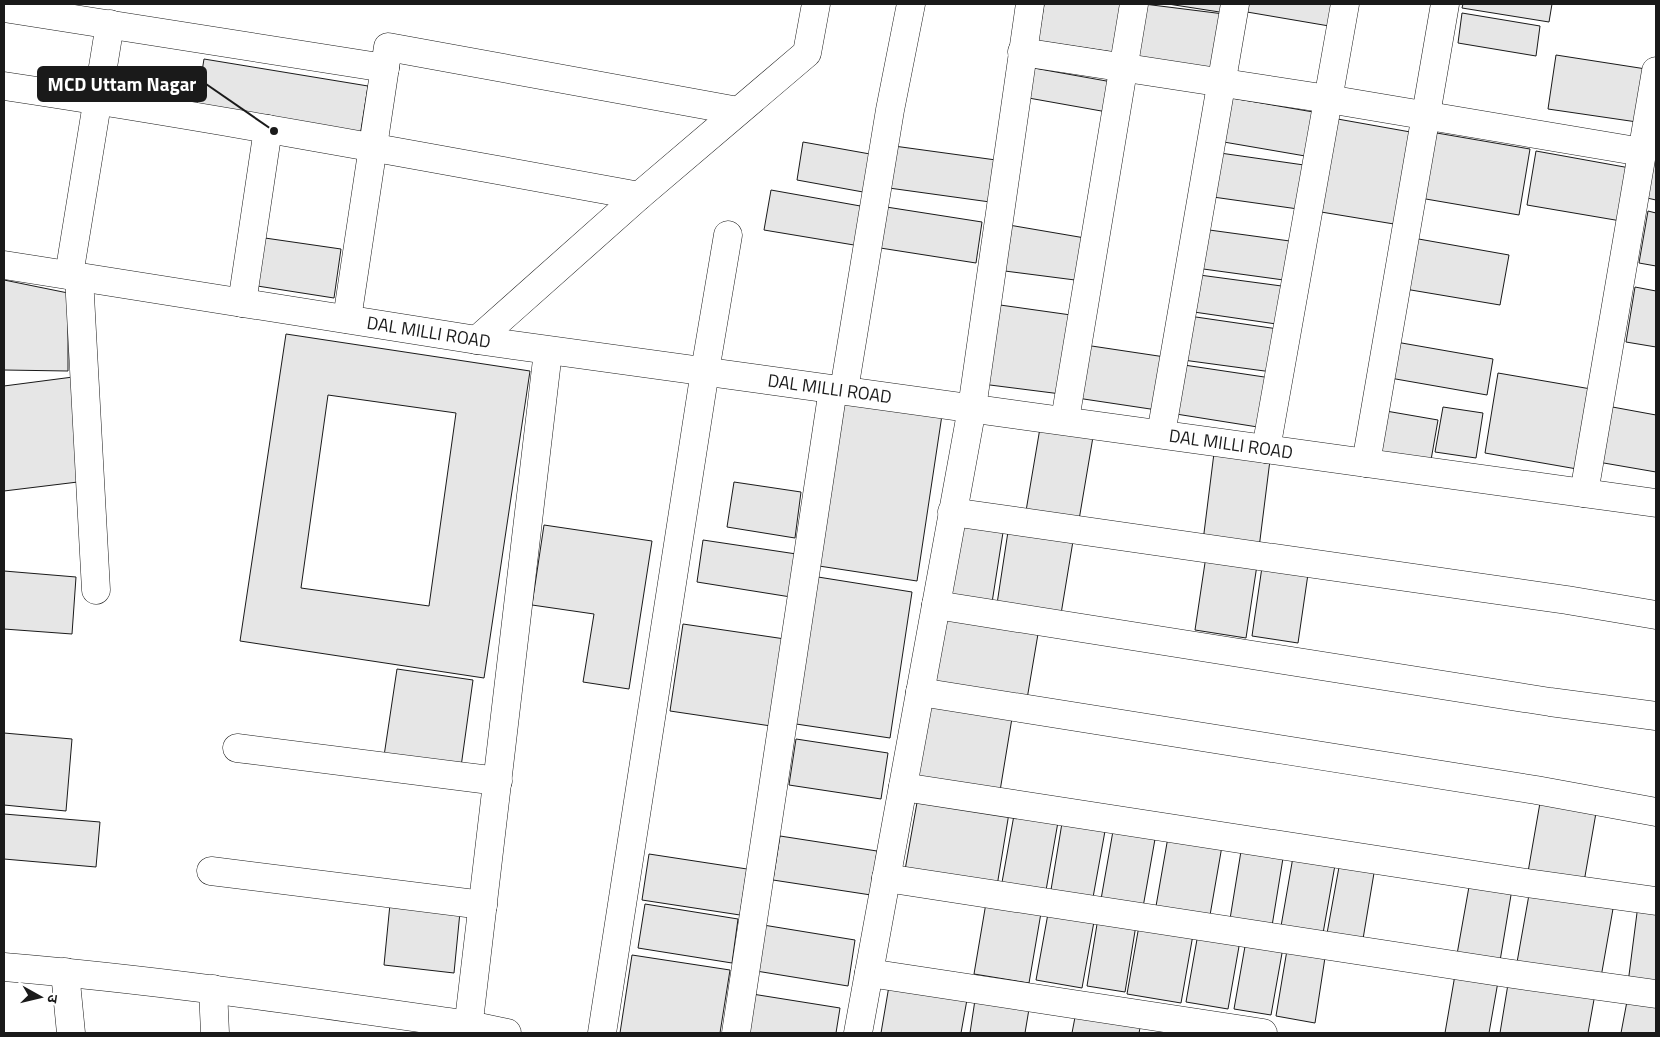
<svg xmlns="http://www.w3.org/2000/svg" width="1660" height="1037" viewBox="0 0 1660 1037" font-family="'Titillium Web','Noto Sans Devanagari',sans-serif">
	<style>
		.building { fill: #e6e6e6; stroke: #1a1a1a; fill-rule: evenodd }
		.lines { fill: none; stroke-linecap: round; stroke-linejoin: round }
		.street-casing { stroke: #1a1a1a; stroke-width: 29 }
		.street { stroke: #fff; stroke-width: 28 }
		.labels { text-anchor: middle; stroke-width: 4; stroke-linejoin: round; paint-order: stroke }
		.street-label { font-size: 18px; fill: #1a1a1a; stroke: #fff }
		.leader { fill: none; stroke: #1a1a1a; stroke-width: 2 }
		.callout-dot { fill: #1a1a1a; stroke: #fff; stroke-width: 2 }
		.callout { fill: #1a1a1a; stroke: #1a1a1a; stroke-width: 2 }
		.callout-label { font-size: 19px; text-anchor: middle; font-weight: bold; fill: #fff }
	</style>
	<rect width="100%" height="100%" fill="#fff"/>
	<g class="building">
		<path d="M 1044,4 L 1126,4 L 1119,53 L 1038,41 Z"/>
		<path d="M 1144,4 L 1224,14 L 1216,74 L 1135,62 Z"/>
		<path d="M 1168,4 L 1228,4 L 1226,13 Z"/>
		<path d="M 1249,4 L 1339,4 L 1335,27 L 1247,12 Z"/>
		<path d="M 1463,4 L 1552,4 L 1549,22 L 1462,8 Z"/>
		<path d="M 1462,13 L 1540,26 L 1536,56 L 1458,43 Z"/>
		<path d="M 1556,55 L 1646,69 L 1637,122 L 1548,109 Z"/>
		<path d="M 204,59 L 368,86 L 360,136 L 196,109 Z"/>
		<path d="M 1028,67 L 1112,82 L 1107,112 L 1023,97 Z"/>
		<path d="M 1226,97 L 1319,113 L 1311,157 L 1218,141 Z"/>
		<path d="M 1332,118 L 1416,133 L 1400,225 L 1315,211 Z"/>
		<path d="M 1431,132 L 1530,149 L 1519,215 L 1420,198 Z"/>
		<path d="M 803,142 L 870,154 L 863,192 L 797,180 Z"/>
		<path d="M 1656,144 L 1656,200 L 1638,196 Z"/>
		<path d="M 894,146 L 996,160 L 990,202 L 889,188 Z"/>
		<path d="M 1536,151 L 1630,168 L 1621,221 L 1527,205 Z"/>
		<path d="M 1220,153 L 1304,165 L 1298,209 L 1213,197 Z"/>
		<path d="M 771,190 L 866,207 L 860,246 L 764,230 Z"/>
		<path d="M 880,206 L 982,222 L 976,263 L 874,247 Z"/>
		<path d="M 1648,211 L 1656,213 L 1656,266 L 1639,263 Z"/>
		<path d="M 1003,224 L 1085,238 L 1075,280 L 997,270 Z"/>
		<path d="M 1202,229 L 1297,242 L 1291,281 L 1196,268 Z"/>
		<path d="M 258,237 L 341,249 L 334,298 L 251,285 Z"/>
		<path d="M 1413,238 L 1509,255 L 1500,305 L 1405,289 Z"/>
		<path d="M 1192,274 L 1289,287 L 1283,325 L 1187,311 Z"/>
		<path d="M 4,280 L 68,293 L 68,371 L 4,370 Z"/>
		<path d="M 1635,287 L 1656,291 L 1656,347 L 1626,342 Z"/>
		<path d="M 993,304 L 1071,315 L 1061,394 L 982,384 Z"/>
		<path d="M 1189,316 L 1278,329 L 1272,372 L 1183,360 Z"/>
		<path d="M 286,334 L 530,371 L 484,678 L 240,641 ZM 328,395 L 456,413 L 429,606 L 301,588 Z"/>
		<path d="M 1396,342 L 1493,359 L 1487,395 L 1390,378 Z"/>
		<path d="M 1085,345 L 1165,357 L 1157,410 L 1077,398 Z"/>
		<path d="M 1184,365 L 1271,378 L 1264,428 L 1176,414 Z"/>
		<path d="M 1498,373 L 1591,389 L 1577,469 L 1485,453 Z"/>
		<path d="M 73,377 L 86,481 L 4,491 L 4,386 Z"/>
		<path d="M 845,400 L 942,415 L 917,581 L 819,566 Z"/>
		<path d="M 1607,406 L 1656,415 L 1656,472 L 1598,462 Z"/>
		<path d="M 1443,407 L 1483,413 L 1476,458 L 1435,452 Z"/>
		<path d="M 1386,411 L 1438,420 L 1431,460 L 1380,452 Z"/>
		<path d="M 1041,422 L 1094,431 L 1079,520 L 1026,511 Z"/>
		<path d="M 1214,453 L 1270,460 L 1259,548 L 1203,541 Z"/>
		<path d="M 734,482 L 801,492 L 795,538 L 727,527 Z"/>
		<path d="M 964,519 L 1004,526 L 991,609 L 950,603 Z"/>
		<path d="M 544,525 L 652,541 L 629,689 L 583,682 L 594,614 L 532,605 Z"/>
		<path d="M 1009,525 L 1074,535 L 1061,614 L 997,604 Z"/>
		<path d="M 703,540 L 803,555 L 797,598 L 697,582 Z"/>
		<path d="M 1206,556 L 1257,565 L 1246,638 L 1195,630 Z"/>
		<path d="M 1262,567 L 1308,574 L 1298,643 L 1252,636 Z"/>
		<path d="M 4,571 L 76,577 L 72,634 L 4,629 Z"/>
		<path d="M 818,577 L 912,592 L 890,738 L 796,724 Z"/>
		<path d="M 946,612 L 1039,628 L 1026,705 L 933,690 Z"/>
		<path d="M 683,624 L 785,639 L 771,726 L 670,711 Z"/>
		<path d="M 397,669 L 473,680 L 461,767 L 384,756 Z"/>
		<path d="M 931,699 L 1013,712 L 1000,791 L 918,778 Z"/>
		<path d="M 4,733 L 72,739 L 66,811 L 4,805 Z"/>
		<path d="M 796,739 L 888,753 L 881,799 L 789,785 Z"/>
		<path d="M 918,797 L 1009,813 L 997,886 L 905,870 Z"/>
		<path d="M 1541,797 L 1597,807 L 1584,882 L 1528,872 Z"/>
		<path d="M 4,814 L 100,822 L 96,867 L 4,859 Z"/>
		<path d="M 1014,815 L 1058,822 L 1045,896 L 1001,888 Z"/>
		<path d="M 1062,823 L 1105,831 L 1092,903 L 1050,896 Z"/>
		<path d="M 1113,831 L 1155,839 L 1142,913 L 1100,905 Z"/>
		<path d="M 780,836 L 877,851 L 871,895 L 773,880 Z"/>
		<path d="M 1168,837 L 1222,846 L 1209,921 L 1155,912 Z"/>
		<path d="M 1242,845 L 1284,852 L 1272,926 L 1230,919 Z"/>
		<path d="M 649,854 L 747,869 L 740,915 L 642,900 Z"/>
		<path d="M 1293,857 L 1335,865 L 1322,939 L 1280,932 Z"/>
		<path d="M 1339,867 L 1374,873 L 1362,945 L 1326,939 Z"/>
		<path d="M 1470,881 L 1512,889 L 1499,967 L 1456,960 Z"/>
		<path d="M 1530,889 L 1614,903 L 1600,983 L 1516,968 Z"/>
		<path d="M 987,897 L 1042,907 L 1029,983 L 974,974 Z"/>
		<path d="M 390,904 L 460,912 L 454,973 L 384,965 Z"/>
		<path d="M 645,904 L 738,919 L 732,963 L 638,948 Z"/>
		<path d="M 1638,905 L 1656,907 L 1656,986 L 1628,983 Z"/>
		<path d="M 1049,908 L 1095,916 L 1082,988 L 1036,980 Z"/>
		<path d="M 1099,912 L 1137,919 L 1125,992 L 1087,986 Z"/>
		<path d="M 1140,920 L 1194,929 L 1181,1003 L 1127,994 Z"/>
		<path d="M 757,924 L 855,940 L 848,986 L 750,970 Z"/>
		<path d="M 1199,928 L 1241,935 L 1228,1009 L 1186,1002 Z"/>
		<path d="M 1247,935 L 1284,942 L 1271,1015 L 1234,1009 Z"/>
		<path d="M 1288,944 L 1326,951 L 1315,1023 L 1276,1016 Z"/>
		<path d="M 632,955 L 730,970 L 720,1033 L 620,1033 Z"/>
		<path d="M 1456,969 L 1499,976 L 1489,1033 L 1445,1033 Z"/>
		<path d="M 1509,978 L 1595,994 L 1588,1033 L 1500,1033 Z"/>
		<path d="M 890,980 L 968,994 L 961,1033 L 881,1033 Z"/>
		<path d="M 746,993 L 840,1008 L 836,1033 L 739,1033 Z"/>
		<path d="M 1628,996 L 1656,1001 L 1656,1033 L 1621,1033 Z"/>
		<path d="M 975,1000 L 1029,1009 L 1025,1033 L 970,1033 Z"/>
		<path d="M 1076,1012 L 1141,1023 L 1139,1033 L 1072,1033 Z"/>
	</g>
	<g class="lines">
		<g class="street-casing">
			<g id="street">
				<path d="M 4,8 L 385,68"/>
				<path d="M 1022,52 L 1328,99 L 1642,152"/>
				<path d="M 4,86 C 216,118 427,157 639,196"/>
				<path id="s1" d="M 4,265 L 477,340 L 1656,503"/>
				<path d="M 69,275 L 110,24"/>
				<path d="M 79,277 L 96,590"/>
				<path d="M 242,303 L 268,129"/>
				<path d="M 347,319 L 388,47 L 738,111"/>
				<path d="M 477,340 L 639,196 L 807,53 L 816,4"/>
				<path d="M 844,390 L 890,110 L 911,4"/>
				<path d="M 1065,420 L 1134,4"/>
				<path d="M 1161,434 L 1235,4"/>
				<path d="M 1266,449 L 1345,4"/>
				<path d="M 1366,463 L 1445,4"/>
				<path d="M 1584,493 L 1656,71"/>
				<path d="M 952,512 L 1567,600 L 1656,615"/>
				<path d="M 936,605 L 1550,702 L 1656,716"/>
				<path d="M 920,692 L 1536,790 L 1656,812"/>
				<path d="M 237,748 L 498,781"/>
				<path d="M 903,787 L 1520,882 L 1656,901"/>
				<path d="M 211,871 L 483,905"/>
				<path d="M 886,878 L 1506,973 L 1656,994"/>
				<path d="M 4,967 C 160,980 314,1003 469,1025 L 507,1033"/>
				<path d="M 65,972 L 71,1033"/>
				<path d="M 869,973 L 1263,1033"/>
				<path d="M 213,989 L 215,1033"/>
				<path d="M 470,1012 L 547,360"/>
				<path d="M 602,1033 L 705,371 L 728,235"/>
				<path d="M 736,1033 L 833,389"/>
				<path d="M 858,1033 L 972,408 L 1030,4"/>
			</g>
		</g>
		<use href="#street" class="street"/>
	</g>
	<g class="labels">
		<g class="street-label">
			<text dy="6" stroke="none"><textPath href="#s1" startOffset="430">DAL MILLI ROAD</textPath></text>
			<text dy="6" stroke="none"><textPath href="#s1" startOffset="835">DAL MILLI ROAD</textPath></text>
			<text dy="6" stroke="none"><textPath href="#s1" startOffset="1240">DAL MILLI ROAD</textPath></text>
		</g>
	</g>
	<path class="leader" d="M274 131L206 84"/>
	<circle class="callout-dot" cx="274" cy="131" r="5"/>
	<rect class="callout" x="38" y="67" width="168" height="34" rx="5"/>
	<g class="callout-label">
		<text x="122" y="91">MCD Uttam Nagar</text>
	</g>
	<rect width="1660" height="1037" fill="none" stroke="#1a1a1a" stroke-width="10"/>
	<g transform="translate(40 997) rotate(98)" stroke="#ffffff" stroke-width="4" paint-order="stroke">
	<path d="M0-4L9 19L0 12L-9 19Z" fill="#1a1a1a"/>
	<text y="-8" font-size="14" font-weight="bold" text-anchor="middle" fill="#1a1a1a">उ</text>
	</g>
</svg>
